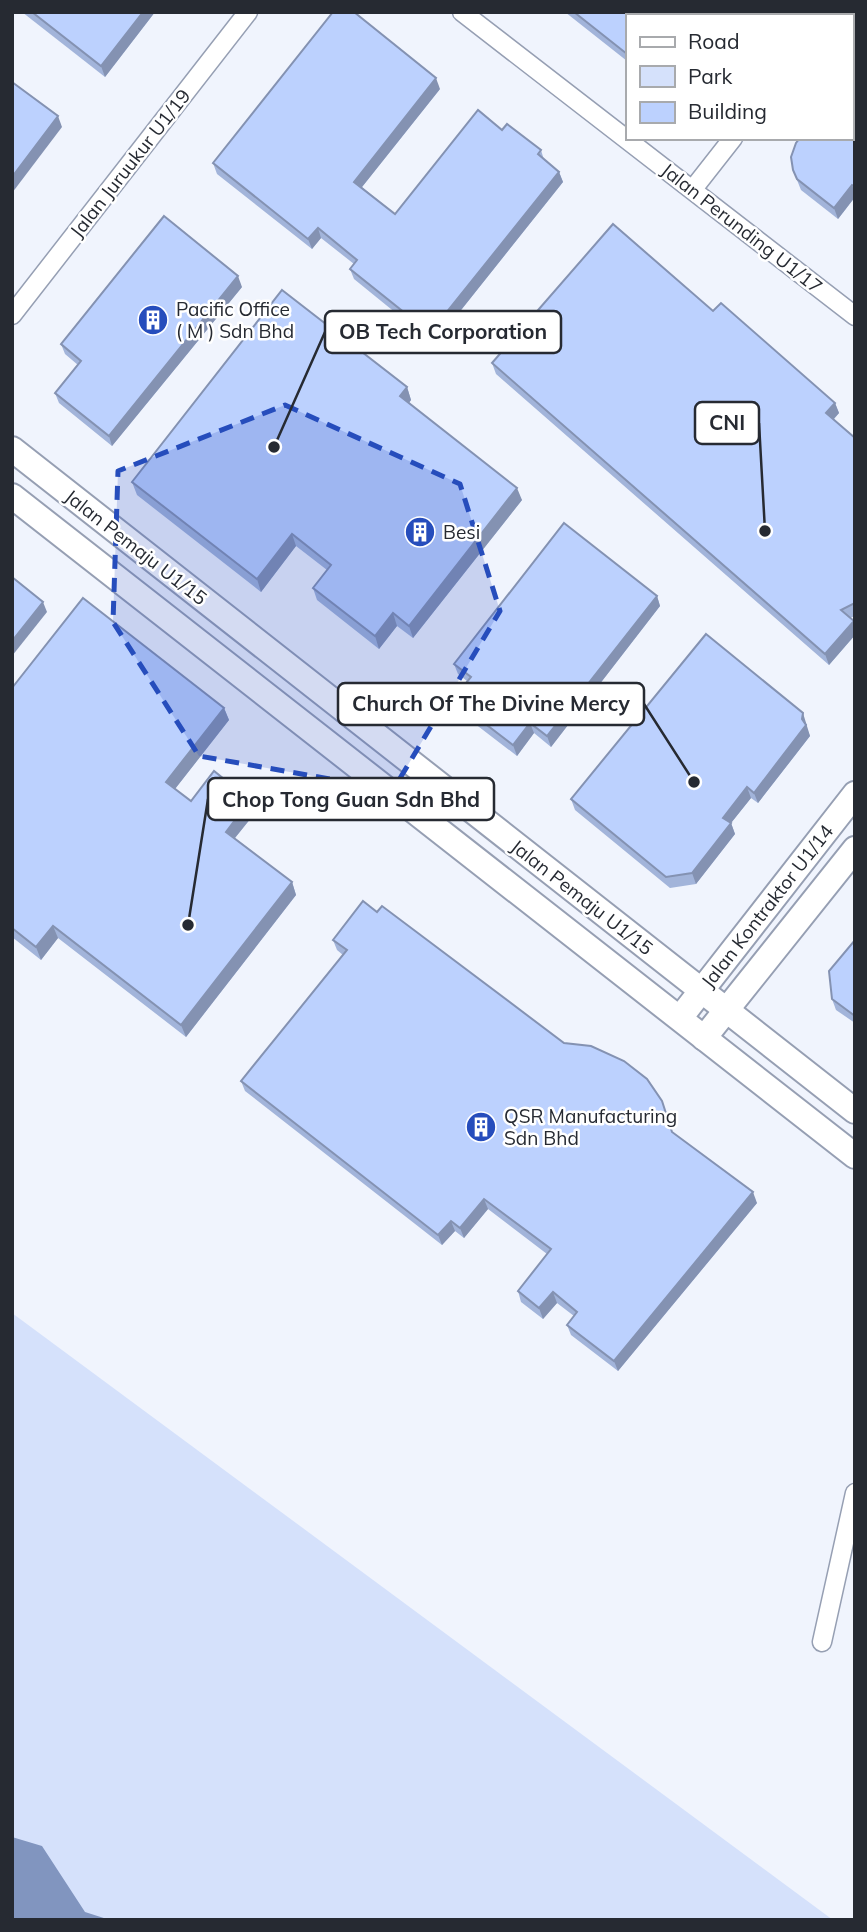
<svg xmlns="http://www.w3.org/2000/svg" width="867" height="1932" viewBox="0 0 867 1932" font-family="Mulish,sans-serif">
	<style>
		.green { fill: #d5e1fb }
		.water { fill: #8195bf }
		.lines { fill: none; stroke-linecap: round; stroke-linejoin: round }
		.street-casing { stroke: #969fb3; stroke-width: 21 }
		.secondary-casing { stroke: #969fb3; stroke-width: 28 }
		.street { stroke: #fff; stroke-width: 18 }
		.secondary { stroke: #fff; stroke-width: 24 }
		.wall { fill: #a2b4da }
		.shaded-wall { fill: #8492b2 }
		.building { fill: #bcd1fe; stroke: #8492b2; stroke-width: 2 }
		.marked { fill: #264dbc; fill-opacity: 0.2; stroke: #264dbc; stroke-width: 5; stroke-dasharray: 14 9; stroke-linejoin: round }
		.labels { text-anchor: middle; stroke-width: 5; stroke-linejoin: round; paint-order: stroke }
		.street-label { font-size: 19px; fill: #262a32; stroke: #fff }
		.poi-label { font-size: 19px; fill: #262a32; stroke: #fff; text-anchor: start }
		.leader { fill: none; stroke: #262a32; stroke-width: 2.5 }
		.callout-dot { fill: #262a32; stroke: #fff; stroke-width: 2.5 }
		.callout { fill: #fff; stroke: #262a32; stroke-width: 2.5 }
		.callout-label { font-size: 21px; text-anchor: middle; font-weight: bold; fill: #262a32 }
	</style>
	<rect width="100%" height="100%" fill="#f0f4fd"/>
	<path class="green" d="M 12,1313 L 833,1920 L 12,1920 Z"/>
	<path class="water" d="M 12,1837 L 42,1846 L 85,1912 L 110,1920 L 12,1920 Z"/>
	<g class="lines">
		<g class="street-casing">
			<g id="street">
				<path d="M 462,12 L 855,316"/>
				<path d="M 831,16 L 834,12"/>
				<path d="M 693,189 L 733,138"/>
				<path d="M 12,315 L 248,12"/>
				<path d="M 822,1642 L 855,1493"/>
			</g>
		</g>
		<g class="secondary-casing">
			<g id="secondary">
				<path d="M 12,449 L 855,1111"/>
				<path d="M 12,496 L 855,1156"/>
				<path d="M 680,1018 L 855,794"/>
				<path d="M 704,1038 L 855,849"/>
			</g>
		</g>
		<use href="#street" class="street"/>
		<use href="#secondary" class="secondary"/>
	</g>
	<g class="wall">
		<path d="M 22,12 L 155,12 L 105,77 Z"/>
		<path d="M 565,12 L 702,12 L 700,16 L 627,16 L 627,61 Z"/>
		<path d="M 855,70 L 855,197 L 838,219 L 801,190 L 793,170 Z"/>
		<path d="M 440,89 L 362,187 L 395,214 L 502,130 L 541,150 L 544,160 L 559,172 L 563,182 L 434,344 L 354,279 L 350,269 L 354,264 L 321,238 L 312,249 L 217,174 L 213,163 Z"/>
		<path d="M 242,287 L 112,446 L 59,403 L 55,393 L 78,365 L 65,354 L 61,344 Z"/>
		<path d="M 713,311 L 835,403 L 839,413 L 834,419 L 855,438 L 855,616 L 850,618 L 855,624 L 855,635 L 829,665 L 496,374 L 492,363 Z"/>
		<path d="M 407,387 L 411,400 L 409,403 L 522,500 L 413,638 L 397,626 L 379,649 L 317,600 L 313,588 L 327,570 L 296,546 L 261,592 L 137,495 L 132,482 Z"/>
		<path d="M 657,596 L 660,606 L 551,747 L 534,733 L 517,756 L 457,710 L 453,699 L 467,681 L 458,674 L 454,664 Z"/>
		<path d="M 12,688 L 224,708 L 229,720 L 175,789 L 191,801 L 250,800 L 255,813 L 235,838 L 292,882 L 296,895 L 186,1037 L 58,938 L 41,960 L 12,937 Z"/>
		<path d="M 807,724 L 806,726 L 810,736 L 758,803 L 751,798 L 731,823 L 735,834 L 696,884 L 670,888 L 575,810 L 571,799 Z"/>
		<path d="M 333,940 L 673,1133 L 757,1203 L 618,1371 L 571,1335 L 567,1325 L 574,1316 L 557,1303 L 543,1319 L 521,1302 L 518,1291 L 547,1254 L 488,1209 L 464,1238 L 455,1231 L 442,1245 L 245,1091 L 241,1081 L 343,955 L 337,950 Z"/>
		<path d="M 855,940 L 855,1023 L 836,1010 L 832,999 Z"/>
	</g>
	<g class="shaded-wall">
		<path d="M 143,12 L 155,12 L 105,77 L 101,66 Z"/>
		<path d="M 690,12 L 702,12 L 700,16 L 688,16 Z"/>
		<path d="M 436,78 L 440,89 L 358,192 L 354,182 Z"/>
		<path d="M 58,116 L 62,127 L 12,193 L 12,177 Z"/>
		<path d="M 559,172 L 563,182 L 434,344 L 430,333 Z"/>
		<path d="M 852,185 L 855,193 L 855,197 L 838,219 L 834,208 Z"/>
		<path d="M 318,228 L 321,238 L 312,249 L 308,239 Z"/>
		<path d="M 238,276 L 242,287 L 112,446 L 109,436 Z"/>
		<path d="M 407,387 L 411,400 L 405,408 L 400,396 Z"/>
		<path d="M 835,403 L 839,413 L 830,423 L 826,413 Z"/>
		<path d="M 517,488 L 522,500 L 413,638 L 409,626 Z"/>
		<path d="M 292,534 L 296,546 L 261,592 L 257,579 Z"/>
		<path d="M 657,596 L 660,606 L 551,747 L 547,736 Z"/>
		<path d="M 43,602 L 47,612 L 12,656 L 12,641 Z"/>
		<path d="M 393,613 L 397,626 L 379,649 L 375,636 Z"/>
		<path d="M 854,621 L 855,635 L 829,665 L 825,654 Z"/>
		<path d="M 224,708 L 229,720 L 171,794 L 166,782 Z"/>
		<path d="M 803,713 L 810,736 L 758,803 L 754,793 L 802,719 Z"/>
		<path d="M 530,723 L 534,733 L 517,756 L 513,745 Z"/>
		<path d="M 747,787 L 751,798 L 731,823 L 735,834 L 696,884 L 692,873 L 723,818 Z"/>
		<path d="M 250,800 L 255,813 L 230,844 L 226,832 Z"/>
		<path d="M 292,882 L 296,895 L 186,1037 L 181,1025 Z"/>
		<path d="M 53,926 L 58,938 L 41,960 L 36,947 Z"/>
		<path d="M 753,1192 L 757,1203 L 618,1371 L 614,1361 Z"/>
		<path d="M 484,1199 L 488,1209 L 464,1238 L 460,1228 Z"/>
		<path d="M 451,1221 L 455,1231 L 442,1245 L 438,1235 Z"/>
		<path d="M 553,1292 L 557,1303 L 543,1319 L 539,1308 Z"/>
	</g>
	<g class="building">
		<path d="M 32,12 L 143,12 L 101,66 Z"/>
		<path d="M 333,12 L 354,12 L 436,78 L 354,182 L 395,214 L 478,110 L 502,130 L 507,124 L 541,150 L 538,154 L 559,172 L 430,333 L 350,269 L 357,260 L 318,228 L 308,239 L 213,163 Z"/>
		<path d="M 574,12 L 690,12 L 688,16 L 627,16 L 627,54 Z"/>
		<path d="M 855,70 L 855,187 L 852,185 L 834,208 L 797,179 L 793,170 L 791,157 L 796,143 L 800,138 L 851,138 L 851,74 Z"/>
		<path d="M 12,82 L 58,116 L 12,177 Z"/>
		<path d="M 164,216 L 238,276 L 109,436 L 55,393 L 81,361 L 61,344 Z"/>
		<path d="M 613,224 L 713,311 L 721,303 L 835,403 L 826,413 L 855,438 L 855,603 L 841,610 L 854,621 L 825,654 L 492,363 Z"/>
		<path d="M 282,290 L 407,387 L 400,396 L 517,488 L 409,626 L 393,613 L 375,636 L 313,588 L 331,565 L 292,534 L 257,579 L 132,482 Z"/>
		<path d="M 564,523 L 657,596 L 547,736 L 530,723 L 513,745 L 453,699 L 471,677 L 454,664 Z"/>
		<path d="M 12,577 L 43,602 L 12,641 Z"/>
		<path d="M 83,598 L 224,708 L 166,782 L 191,801 L 214,771 L 250,800 L 226,832 L 292,882 L 181,1025 L 53,926 L 36,947 L 12,928 L 12,688 Z"/>
		<path d="M 706,634 L 803,713 L 802,719 L 806,725 L 754,793 L 747,787 L 723,818 L 731,823 L 692,873 L 666,877 L 571,799 Z"/>
		<path d="M 363,901 L 377,912 L 382,906 L 564,1043 L 591,1046 L 624,1061 L 647,1079 L 662,1101 L 672,1132 L 753,1192 L 614,1361 L 567,1325 L 577,1312 L 553,1292 L 539,1308 L 518,1291 L 551,1249 L 484,1199 L 460,1228 L 451,1221 L 438,1235 L 241,1081 L 347,950 L 333,940 Z"/>
		<path d="M 855,940 L 855,1016 L 832,999 L 829,971 Z"/>
	</g>
	<path class="marked" d="M 285,405 L 460,484 L 500,611 L 393,790 L 199,756 L 113,622 L 118,471 Z"/>
	<defs>
		<g id="building-disc" transform="scale(1.575)"><circle r="9.5" fill="#264dbc" stroke="#fff"/><path d="M-4-6H4V6H1V3H-1V6H-4ZM-2.5-4.3h1.7v1.8h-1.7ZM.8-4.3h1.7v1.8H.8ZM-2.5-1h1.7V.8h-1.7ZM.8-1h1.7V.8H.8Z" fill="#fff"/></g>
	</defs>
	<g fill-rule="evenodd">
		<use href="#building-disc" x="153" y="320"/>
		<use href="#building-disc" x="420" y="532"/>
		<use href="#building-disc" x="481" y="1127"/>
	</g>
	<g class="labels">
		<g class="street-label">
			<text transform="translate(130 163) rotate(-52)" y="7">Jalan Juruukur U1/19</text>
			<text transform="translate(742 228) rotate(38)" y="7">Jalan Perunding U1/17</text>
			<text transform="translate(136 547) rotate(38)" y="7">Jalan Pemaju U1/15</text>
			<text transform="translate(582 897) rotate(38)" y="7">Jalan Pemaju U1/15</text>
			<text transform="translate(767 906) rotate(-52)" y="7">Jalan Kontraktor U1/14</text>
		</g>
		<g class="poi-label">
			<text x="176" y="316">Pacific Office<tspan x="176" dy="22">( M ) Sdn Bhd</tspan></text>
			<text x="443" y="539">Besi</text>
			<text x="504" y="1123">QSR Manufacturing<tspan x="504" dy="22">Sdn Bhd</tspan></text>
		</g>
	</g>
	<path class="leader" d="M274 447L325 332M765 531L759 423M694 782L644 704M188 925L208 799"/>
	<g class="callout-dot">
		<circle cx="274" cy="447" r="7"/>
		<circle cx="765" cy="531" r="7"/>
		<circle cx="694" cy="782" r="7"/>
		<circle cx="188" cy="925" r="7"/>
	</g>
	<g class="callout">
		<rect x="325" y="311" width="236" height="42" rx="7"/>
		<rect x="695" y="402" width="64" height="42" rx="7"/>
		<rect x="338" y="683" width="306" height="42" rx="7"/>
		<rect x="208" y="778" width="286" height="42" rx="7"/>
	</g>
	<g class="callout-label">
		<text x="443" y="339">OB Tech Corporation</text>
		<text x="727" y="430">CNI</text>
		<text x="491" y="711">Church Of The Divine Mercy</text>
		<text x="351" y="807">Chop Tong Guan Sdn Bhd</text>
	</g>
	<rect width="867" height="1932" fill="none" stroke="#262a32" stroke-width="28"/>
	<rect x="626" y="14" width="228" height="126" fill="#ffffff" stroke="#a8aaad" stroke-width="2"/>
	<rect x="640" y="37" width="35" height="10" fill="#ffffff" stroke="#a8aaad" stroke-width="2"/>
	<text x="688" y="49" font-size="21" fill="#262a32">Road</text>
	<rect x="640" y="66" width="35" height="21" fill="#d5e1fb" stroke="#a8aaad" stroke-width="2"/>
	<text x="688" y="84" font-size="21" fill="#262a32">Park</text>
	<rect x="640" y="102" width="35" height="21" fill="#bcd1fe" stroke="#a8aaad" stroke-width="2"/>
	<text x="688" y="119" font-size="21" fill="#262a32">Building</text>
</svg>
